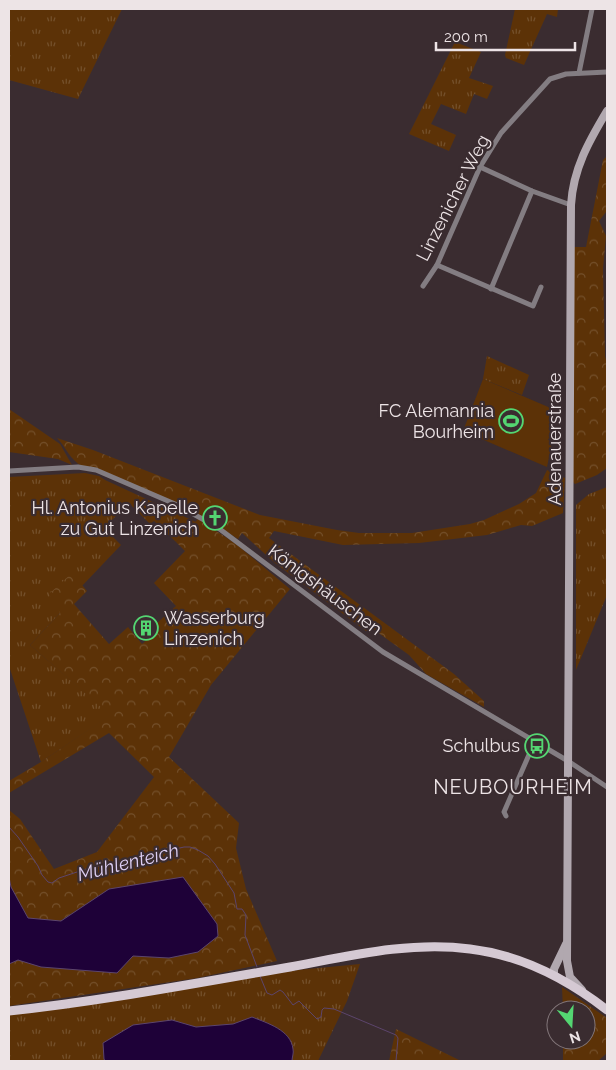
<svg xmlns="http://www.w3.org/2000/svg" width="616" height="1070" viewBox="0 0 616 1070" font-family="Raleway,sans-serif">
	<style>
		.grass { fill: url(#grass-tufts) }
		.forest { fill: url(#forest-crowns) }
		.pitch { fill: #5c3207 }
		.water { fill: #1e0138; stroke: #5c456c }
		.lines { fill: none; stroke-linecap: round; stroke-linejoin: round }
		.stream { stroke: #5c456c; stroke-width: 1 }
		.street { stroke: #837d82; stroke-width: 5 }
		.secondary { stroke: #b1a8af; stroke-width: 8 }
		.primary { stroke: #d5c9d3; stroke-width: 9 }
		.labels { text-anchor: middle; stroke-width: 4.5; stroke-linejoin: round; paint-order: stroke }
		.street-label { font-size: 18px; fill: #ede4e6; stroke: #3a2c30 }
		.poi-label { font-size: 18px; fill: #ede4e6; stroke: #3a2c30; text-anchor: end }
		.water-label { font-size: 19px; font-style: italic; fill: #ddcff4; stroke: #3a2c30 }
		.quarter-label { font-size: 20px; letter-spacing: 1px; fill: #ede4e6; stroke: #3a2c30 }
	</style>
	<defs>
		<pattern id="grass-tufts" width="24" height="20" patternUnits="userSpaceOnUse" patternTransform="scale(1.25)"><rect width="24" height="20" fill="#5c3207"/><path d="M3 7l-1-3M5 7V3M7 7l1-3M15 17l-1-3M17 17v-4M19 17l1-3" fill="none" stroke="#74502b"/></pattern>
		<pattern id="forest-crowns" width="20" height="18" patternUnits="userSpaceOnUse" patternTransform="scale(1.25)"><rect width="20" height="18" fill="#5c3207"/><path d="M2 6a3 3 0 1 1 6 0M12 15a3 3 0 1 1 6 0" fill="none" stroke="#74502b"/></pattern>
	</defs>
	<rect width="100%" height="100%" fill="#3a2c30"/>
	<g class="grass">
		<path d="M 9,9 L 122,9 L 78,99 L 9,80 Z"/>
		<path d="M 515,9 L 558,9 L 557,17 L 547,14 L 524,65 L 506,58 L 505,55 Z"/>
		<path d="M 455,42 L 481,52 L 469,78 L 493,86 L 487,99 L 474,94 L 466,114 L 441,104 L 431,124 L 456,135 L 449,151 L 409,134 Z"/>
		<path d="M 487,356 L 529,375 L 522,395 L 483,379 Z"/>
		<path d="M 85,473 L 99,476 L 105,480 L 196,522 L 176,542 L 154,521 L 150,524 L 129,503 L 104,528 L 121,545 L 82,586 L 72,574 L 60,613 L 30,645 L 111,715 L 41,762 L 9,666 L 9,477 Z"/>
		<path d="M 607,487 L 607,595 L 576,670 L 576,505 L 589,494 Z"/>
		<path d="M 360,964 L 347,1001 L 318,1061 L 292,1061 L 293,1050 L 252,1017 L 234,1024 L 196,1027 L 172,1020 L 104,1059 L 105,1061 L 9,1061 L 9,1015 L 298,970 Z"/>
	</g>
	<g class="forest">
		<path d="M 606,157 L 607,157 L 606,212 L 599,221 L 606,236 L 603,269 L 605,356 L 607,364 L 607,468 L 597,475 L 575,484 L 573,482 L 574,247 L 586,247 L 603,160 Z"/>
		<path d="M 9,409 L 60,444 L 72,465 L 58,459 L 9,452 Z"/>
		<path d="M 57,438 L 93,450 L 260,515 L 337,530 L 359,533 L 412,533 L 470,524 L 484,520 L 519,504 L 536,493 L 547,470 L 565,478 L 563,513 L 532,526 L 521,525 L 487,535 L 419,543 L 343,545 L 274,531 L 269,538 L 454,674 L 484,701 L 484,707 L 426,674 L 409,655 L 373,629 L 366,631 L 275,563 L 242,533 L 238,539 L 209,520 L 82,466 C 70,460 66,447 57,438 Z"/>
		<path d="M 198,519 L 236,544 L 290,589 L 211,685 L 169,757 L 239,823 L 236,848 L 246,889 L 277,961 L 197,978 L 9,1006 L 9,964 L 18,960 L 41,967 L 117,973 L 133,956 L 169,958 L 198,952 L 218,936 L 109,889 L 60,921 L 28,918 L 11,887 L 9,877 L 9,810 L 20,819 L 54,869 L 97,852 L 154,777 L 109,733 L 9,793 L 9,781 L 41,762 L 110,715 L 30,645 L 60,613 L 49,594 L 72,573 L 87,591 L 74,604 L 109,644 L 128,627 L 142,644 L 160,629 L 156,624 L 176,606 L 154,583 L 185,551 L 176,542 Z"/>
		<path d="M 562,987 L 607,1018 L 607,1053 L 598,1061 L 563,1061 L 563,1040 L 586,1040 L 586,1010 L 563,1010 Z"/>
		<path d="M 396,1029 L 461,1061 L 389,1061 Z"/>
	</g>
	<path class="pitch" d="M 483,379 L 560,412 L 548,440 L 552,442 L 547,467 L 463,431 Z"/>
	<g class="water">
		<path d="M 9,877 L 11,887 L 28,918 L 61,921 L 109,889 L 183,877 L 217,924 L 218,936 L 198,952 L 169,958 L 133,956 L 117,973 L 41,967 L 18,960 L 9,964 Z"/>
		<path d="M 252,1017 C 267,1023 291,1030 293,1049 C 294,1053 292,1057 292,1061 L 105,1061 L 104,1059 L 103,1043 L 133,1025 L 172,1020 L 196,1027 L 233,1024 Z"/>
	</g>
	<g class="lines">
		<g class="stream">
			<path d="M 9,827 L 18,837 L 38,866 L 42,875 L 48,882 L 52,883 L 59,878 L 92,867 L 112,864 L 184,847 L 190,847 L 198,850 L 208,856 L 215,864 L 234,893 L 237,909 L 242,909 L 246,915 L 245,935 L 257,967"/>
			<path d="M 260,976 L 267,993 L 272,995 L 280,990 L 283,992 L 293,1005 L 299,1001 L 317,1019 L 321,1017 L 322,1010 L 324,1008 L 334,1009 L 396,1035 L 398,1038 L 396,1061"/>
		</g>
		<g class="street">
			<path d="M 579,73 L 592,9"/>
			<path d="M 480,167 L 532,191 L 571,205"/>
			<path d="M 437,265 L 533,306 L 541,287"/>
			<path d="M 423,286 L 437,265 L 480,167 L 501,133 L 550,79 L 566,74 L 607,72"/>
			<path d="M 491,289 L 532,191"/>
			<path d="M 9,471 L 78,467 L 96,470 L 175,504 L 217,527 L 383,652 L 568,761 L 607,787"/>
			<path d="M 506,816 L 504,812 L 535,741"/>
		</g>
		<g class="secondary">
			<path d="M 554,975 L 554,969 L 566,944"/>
			<path d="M 582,990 L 570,977 L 567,961 L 571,205 C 573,169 589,141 607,111"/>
		</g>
		<path class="primary" d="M 9,1011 C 103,1001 196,983 290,967 C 349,956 410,941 470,949 C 521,955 567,979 607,1010"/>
	</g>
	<defs>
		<g id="stadium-ring" transform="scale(1.25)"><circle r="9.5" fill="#3a2c30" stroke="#54d672" stroke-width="1.5"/><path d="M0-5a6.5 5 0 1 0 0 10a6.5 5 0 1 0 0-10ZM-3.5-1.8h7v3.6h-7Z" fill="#54d672"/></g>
		<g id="church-ring" transform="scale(1.25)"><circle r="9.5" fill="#3a2c30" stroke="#54d672" stroke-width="1.5"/><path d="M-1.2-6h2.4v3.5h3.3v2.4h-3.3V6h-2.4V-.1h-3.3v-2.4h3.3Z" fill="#54d672"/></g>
		<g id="building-ring" transform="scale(1.25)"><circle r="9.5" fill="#3a2c30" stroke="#54d672" stroke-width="1.5"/><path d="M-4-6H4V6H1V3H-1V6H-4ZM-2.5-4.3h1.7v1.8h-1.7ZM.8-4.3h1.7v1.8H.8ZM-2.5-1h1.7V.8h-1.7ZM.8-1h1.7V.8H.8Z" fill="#54d672"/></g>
		<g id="bus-ring" transform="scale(1.25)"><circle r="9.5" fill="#3a2c30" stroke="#54d672" stroke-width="1.5"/><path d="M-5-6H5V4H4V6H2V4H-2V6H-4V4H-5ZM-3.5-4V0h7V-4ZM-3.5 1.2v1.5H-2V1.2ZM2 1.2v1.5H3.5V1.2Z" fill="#54d672"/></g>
	</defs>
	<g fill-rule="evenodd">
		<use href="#stadium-ring" x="511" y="421"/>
		<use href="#church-ring" x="215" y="518"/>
		<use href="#building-ring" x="146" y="628"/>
		<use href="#bus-ring" x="537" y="746"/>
	</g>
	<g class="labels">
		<g class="street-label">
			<text transform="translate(453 198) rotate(-63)" y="6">Linzenicher Weg</text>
			<text transform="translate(555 439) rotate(-90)" y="6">Adenauerstraße</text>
			<text transform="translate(325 590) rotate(37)" y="6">Königshäuschen</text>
		</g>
		<g class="poi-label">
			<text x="494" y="417">FC Alemannia<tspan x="494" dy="21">Bourheim</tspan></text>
			<text x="198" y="514">Hl. Antonius Kapelle<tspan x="198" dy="21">zu Gut Linzenich</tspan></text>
			<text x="164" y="624" text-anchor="start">Wasserburg<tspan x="164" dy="21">Linzenich</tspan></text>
			<text x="520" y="752">Schulbus</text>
		</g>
		<g class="water-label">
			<text transform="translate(128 862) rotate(-14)" y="7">Mühlenteich</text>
		</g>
		<g class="quarter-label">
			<text x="513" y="794">NEUBOURHEIM</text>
		</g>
	</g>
	<rect width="616" height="1070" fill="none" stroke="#ede4e6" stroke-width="20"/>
	<g transform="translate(571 1025) rotate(162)"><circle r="24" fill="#3a2c30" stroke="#827679"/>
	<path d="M0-4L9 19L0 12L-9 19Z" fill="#54d672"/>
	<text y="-8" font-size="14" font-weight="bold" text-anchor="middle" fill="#ede4e6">N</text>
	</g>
	<path d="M436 42v8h139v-8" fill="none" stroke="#ede4e6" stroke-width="2.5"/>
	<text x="444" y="42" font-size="15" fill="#ede4e6" stroke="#3a2c30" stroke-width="4" paint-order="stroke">200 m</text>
</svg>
